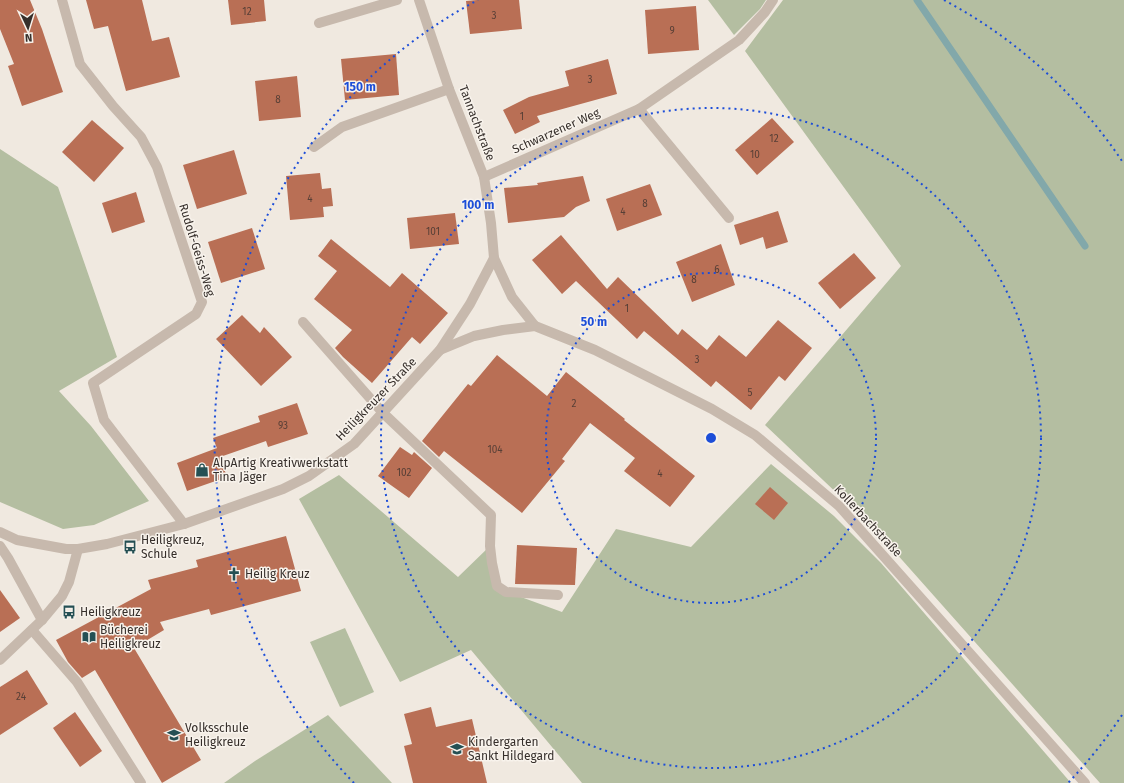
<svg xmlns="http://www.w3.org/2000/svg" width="1124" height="783" viewBox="0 0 1124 783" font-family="'Fira Sans',sans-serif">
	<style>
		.green { fill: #b4bea1 }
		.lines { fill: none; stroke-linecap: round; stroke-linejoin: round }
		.stream { stroke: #82a8aa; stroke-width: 7 }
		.building { fill: #b96f55 }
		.service { stroke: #c7b9ad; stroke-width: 10 }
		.minor { stroke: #c7b9ad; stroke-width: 10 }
		.ring { fill: none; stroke: #1d4ed8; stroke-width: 2; stroke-dasharray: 2 4 }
		.labels { text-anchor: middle; stroke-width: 3; stroke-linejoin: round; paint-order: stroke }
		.number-label { font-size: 10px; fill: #573f36 }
		.street-label { font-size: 12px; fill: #362f2b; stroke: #f8f3ec }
		.poi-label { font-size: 12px; fill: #362f2b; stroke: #f8f3ec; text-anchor: start }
		.centre { fill: #1d4ed8; stroke: #f8f3ec; stroke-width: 2 }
		.ring-label { font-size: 12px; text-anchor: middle; font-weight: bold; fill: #1d4ed8; stroke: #f8f3ec; stroke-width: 3; stroke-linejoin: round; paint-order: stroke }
	</style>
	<rect width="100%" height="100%" fill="#f0e9e0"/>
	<g class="green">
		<path d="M 708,0 L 766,0 L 760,9 L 734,35 Z"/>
		<path d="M 783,0 L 1124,0 L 1124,783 L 1100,783 L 895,552 L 843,499 L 765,425 L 901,266 L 745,51 Z"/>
		<path d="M 0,149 L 58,187 L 117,357 L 59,391 L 91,426 L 149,501 L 94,525 L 63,529 L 0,502 Z"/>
		<path d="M 771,464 L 834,516 L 881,563 L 1071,783 L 582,783 L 471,650 L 400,682 L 299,499 L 339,475 L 458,577 L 490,546 L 494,587 L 562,612 L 616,529 L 691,547 Z"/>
		<path d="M 345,628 L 374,692 L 340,707 L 310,642 Z"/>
		<path d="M 328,715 L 392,783 L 224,783 L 255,761 Z"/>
	</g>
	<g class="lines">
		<path class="stream" d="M 917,0 L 1085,246"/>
	</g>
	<g class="building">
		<path d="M 0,0 L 30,0 L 42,29 L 63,92 L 22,106 L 8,66 L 14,64 L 0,29 Z"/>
		<path d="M 86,0 L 142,0 L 152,41 L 169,37 L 180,77 L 126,91 L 108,26 L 94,29 Z"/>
		<path d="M 228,0 L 264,0 L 266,21 L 231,25 Z"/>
		<path d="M 477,0 L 519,0 L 522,29 L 470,34 L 466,1 Z"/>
		<path d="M 696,6 L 699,50 L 648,54 L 645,10 Z"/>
		<path d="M 396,54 L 399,95 L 345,100 L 341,59 Z"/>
		<path d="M 608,59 L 617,94 L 537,116 L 540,122 L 515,134 L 503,110 L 529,97 L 569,86 L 565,71 Z"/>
		<path d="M 297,76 L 301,117 L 259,121 L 255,81 Z"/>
		<path d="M 772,118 L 794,142 L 757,175 L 735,150 Z"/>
		<path d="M 92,120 L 124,148 L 94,182 L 62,152 Z"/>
		<path d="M 234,150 L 247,194 L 197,209 L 183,165 Z"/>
		<path d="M 320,173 L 322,189 L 331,188 L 333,206 L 323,207 L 324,217 L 290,220 L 286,176 Z"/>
		<path d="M 583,176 L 590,201 L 576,207 L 564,217 L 508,223 L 504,188 L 538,185 L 537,183 Z"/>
		<path d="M 650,184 L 662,215 L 617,231 L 606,199 Z"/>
		<path d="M 136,192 L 145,222 L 112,233 L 102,203 Z"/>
		<path d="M 778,211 L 788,242 L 766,249 L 763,237 L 740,245 L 734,225 Z"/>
		<path d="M 455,213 L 459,244 L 410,249 L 407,218 Z"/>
		<path d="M 252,228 L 265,269 L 221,283 L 208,242 Z"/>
		<path d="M 561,235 L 607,289 L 618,277 L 678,335 L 682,329 L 707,350 L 719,335 L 746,357 L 778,320 L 812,348 L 785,381 L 779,376 L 751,410 L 716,381 L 711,387 L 644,331 L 637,339 L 576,281 L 562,294 L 532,260 Z"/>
		<path d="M 331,239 L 390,287 L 402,273 L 448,313 L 420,344 L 412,337 L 372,383 L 343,357 L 335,348 L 352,330 L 314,299 L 337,271 L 318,256 Z"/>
		<path d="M 721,244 L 735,285 L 692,302 L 676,262 Z"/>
		<path d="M 854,253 L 876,278 L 840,309 L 818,283 Z"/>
		<path d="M 242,315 L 260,333 L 264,327 L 292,357 L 261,386 L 216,339 Z"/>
		<path d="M 497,355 L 547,396 L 566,372 L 625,419 L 624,420 L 695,476 L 670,507 L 624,471 L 635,458 L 590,423 L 562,459 L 565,461 L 522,513 L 444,451 L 439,457 L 422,441 L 468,384 L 471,386 Z"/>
		<path d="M 297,403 L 308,434 L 268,447 L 266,441 L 220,457 L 227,477 L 187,491 L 177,463 L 217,448 L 218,451 L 213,438 L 260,422 L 258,416 Z"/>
		<path d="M 400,447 L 412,455 L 414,452 L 432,468 L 409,498 L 378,476 Z"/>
		<path d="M 770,487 L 788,503 L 774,520 L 755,504 Z"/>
		<path d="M 286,536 L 301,591 L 211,615 L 209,609 L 160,622 L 164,630 L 134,648 L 201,760 L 162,783 L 95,670 L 82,678 L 68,662 L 56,640 L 151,589 L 148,580 L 198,567 L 196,560 Z"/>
		<path d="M 517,545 L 577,548 L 575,585 L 515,584 Z"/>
		<path d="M 0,590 L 20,618 L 0,632 Z"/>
		<path d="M 27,670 L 48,704 L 0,735 L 0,687 Z"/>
		<path d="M 431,707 L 436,727 L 472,719 L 487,783 L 413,783 L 404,746 L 412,744 L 404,714 Z"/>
		<path d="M 75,712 L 102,751 L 80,767 L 53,728 Z"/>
	</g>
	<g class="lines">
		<g class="service">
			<path d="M 319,23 L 397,0"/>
			<path d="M 314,147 L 342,127 L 449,89"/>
			<path d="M 303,322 L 383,413 L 491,515 L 490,546 L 492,563 L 497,586 L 506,592 L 558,595"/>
			<path d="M 32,630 L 77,682 L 141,783"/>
		</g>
		<g class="minor">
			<path d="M 62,0 L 80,64 L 113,106 L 141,137 L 157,167 L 202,302 L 196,314 L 93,383 L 104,420 L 184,524"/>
			<path d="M 419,0 L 449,89 L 484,177 L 491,223 L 494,258 L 512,297 L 535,326"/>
			<path d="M 639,109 L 729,218"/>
			<path d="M 484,177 L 639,109 L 739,40 L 765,12 L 773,0"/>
			<path d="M 440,350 L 474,336 L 503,330 L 535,326 L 595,350 L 712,409 L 755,435 L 839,506 L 1085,783"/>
			<path d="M 0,532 L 17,540 L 66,549 L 78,549 L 107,544 L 184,524 L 283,489 L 309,476 L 354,444 L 440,350 L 470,304 L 494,258"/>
			<path d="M 0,546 L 8,558 L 42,620"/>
			<path d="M 0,660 L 42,620 L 62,596 L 69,582 L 78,549"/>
		</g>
	</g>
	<g class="ring">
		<circle cx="711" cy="438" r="165"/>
		<circle cx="711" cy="438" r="330"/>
		<path d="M1122 715A496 496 0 0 1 1068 783M354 783A496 496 0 0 1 478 0M944 0A496 496 0 0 1 1122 161"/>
	</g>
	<defs>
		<g id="shop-bare" transform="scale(1.08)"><path d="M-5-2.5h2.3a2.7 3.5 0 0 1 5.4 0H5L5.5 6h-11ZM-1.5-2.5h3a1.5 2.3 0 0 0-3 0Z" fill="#255054" stroke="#f8f3ec" stroke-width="2.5" paint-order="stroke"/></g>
		<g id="bus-bare" transform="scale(1.08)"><path d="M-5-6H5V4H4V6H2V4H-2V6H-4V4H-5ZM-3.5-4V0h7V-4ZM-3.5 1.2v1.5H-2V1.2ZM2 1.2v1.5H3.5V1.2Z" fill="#255054" stroke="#f8f3ec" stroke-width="2.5" paint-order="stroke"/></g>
		<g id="church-bare" transform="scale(1.08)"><path d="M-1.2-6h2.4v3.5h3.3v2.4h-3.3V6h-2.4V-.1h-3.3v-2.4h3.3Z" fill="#255054" stroke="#f8f3ec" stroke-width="2.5" paint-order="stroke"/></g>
		<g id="library-bare" transform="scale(1.08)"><path d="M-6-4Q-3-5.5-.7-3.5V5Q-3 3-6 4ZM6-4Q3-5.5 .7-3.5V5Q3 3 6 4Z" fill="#255054" stroke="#f8f3ec" stroke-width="2.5" paint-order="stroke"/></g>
		<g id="school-bare" transform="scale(1.08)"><path d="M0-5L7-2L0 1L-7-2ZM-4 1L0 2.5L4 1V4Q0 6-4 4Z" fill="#255054" stroke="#f8f3ec" stroke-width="2.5" paint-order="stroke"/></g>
	</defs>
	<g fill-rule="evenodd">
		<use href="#shop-bare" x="202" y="470"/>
		<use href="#bus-bare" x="130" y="547"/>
		<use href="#church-bare" x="234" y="574"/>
		<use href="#bus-bare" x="69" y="612"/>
		<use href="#library-bare" x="89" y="637"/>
		<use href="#school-bare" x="174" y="735"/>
		<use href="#school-bare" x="457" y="749"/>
	</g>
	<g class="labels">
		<g class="number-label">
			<text x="247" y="15">12</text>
			<text x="494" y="19">3</text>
			<text x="672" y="34">9</text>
			<text x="590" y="83">3</text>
			<text x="278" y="103">8</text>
			<text x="522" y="120">1</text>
			<text x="774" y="142">12</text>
			<text x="755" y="158">10</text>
			<text x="310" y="202">4</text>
			<text x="645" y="207">8</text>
			<text x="623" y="215">4</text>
			<text x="433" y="235">101</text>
			<text x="717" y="273">6</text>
			<text x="694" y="283">8</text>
			<text x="627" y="312">1</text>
			<text x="697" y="363">3</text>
			<text x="750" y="396">5</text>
			<text x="574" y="407">2</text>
			<text x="283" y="429">93</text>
			<text x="495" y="453">104</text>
			<text x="404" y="476">102</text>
			<text x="660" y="477">4</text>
			<text x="21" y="700">24</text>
		</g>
		<g class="street-label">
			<text transform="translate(477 123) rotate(69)" y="4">Tannachstraße</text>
			<text transform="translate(556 131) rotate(-24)" y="4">Schwarzener Weg</text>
			<text transform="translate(197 250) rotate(73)" y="4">Rudolf-Geiss-Weg</text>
			<text transform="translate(376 399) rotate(-46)" y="4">Heiligkreuzer Straße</text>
			<text transform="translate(868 521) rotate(47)" y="4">Kollerbachstraße</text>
		</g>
		<g class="poi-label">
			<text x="213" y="467">AlpArtig Kreativwerkstatt<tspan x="213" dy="14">Tina Jäger</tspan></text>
			<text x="141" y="544">Heiligkreuz,<tspan x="141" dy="14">Schule</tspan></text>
			<text x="245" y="578">Heilig Kreuz</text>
			<text x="80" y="616">Heiligkreuz</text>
			<text x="100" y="634">Bücherei<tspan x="100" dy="14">Heiligkreuz</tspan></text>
			<text x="185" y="732">Volksschule<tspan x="185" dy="14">Heiligkreuz</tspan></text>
			<text x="468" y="746">Kindergarten<tspan x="468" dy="14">Sankt Hildegard</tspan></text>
		</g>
	</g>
	<circle cx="711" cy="438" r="6" class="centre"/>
	<g class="ring-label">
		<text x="360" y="91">150 m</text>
		<text x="478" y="209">100 m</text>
		<text x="594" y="326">50 m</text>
	</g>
	<g transform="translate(28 28) rotate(176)" stroke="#f8f3ec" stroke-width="3" paint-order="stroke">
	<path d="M0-3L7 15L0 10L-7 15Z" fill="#362f2b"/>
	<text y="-6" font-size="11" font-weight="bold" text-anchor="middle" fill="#362f2b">N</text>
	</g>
</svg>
